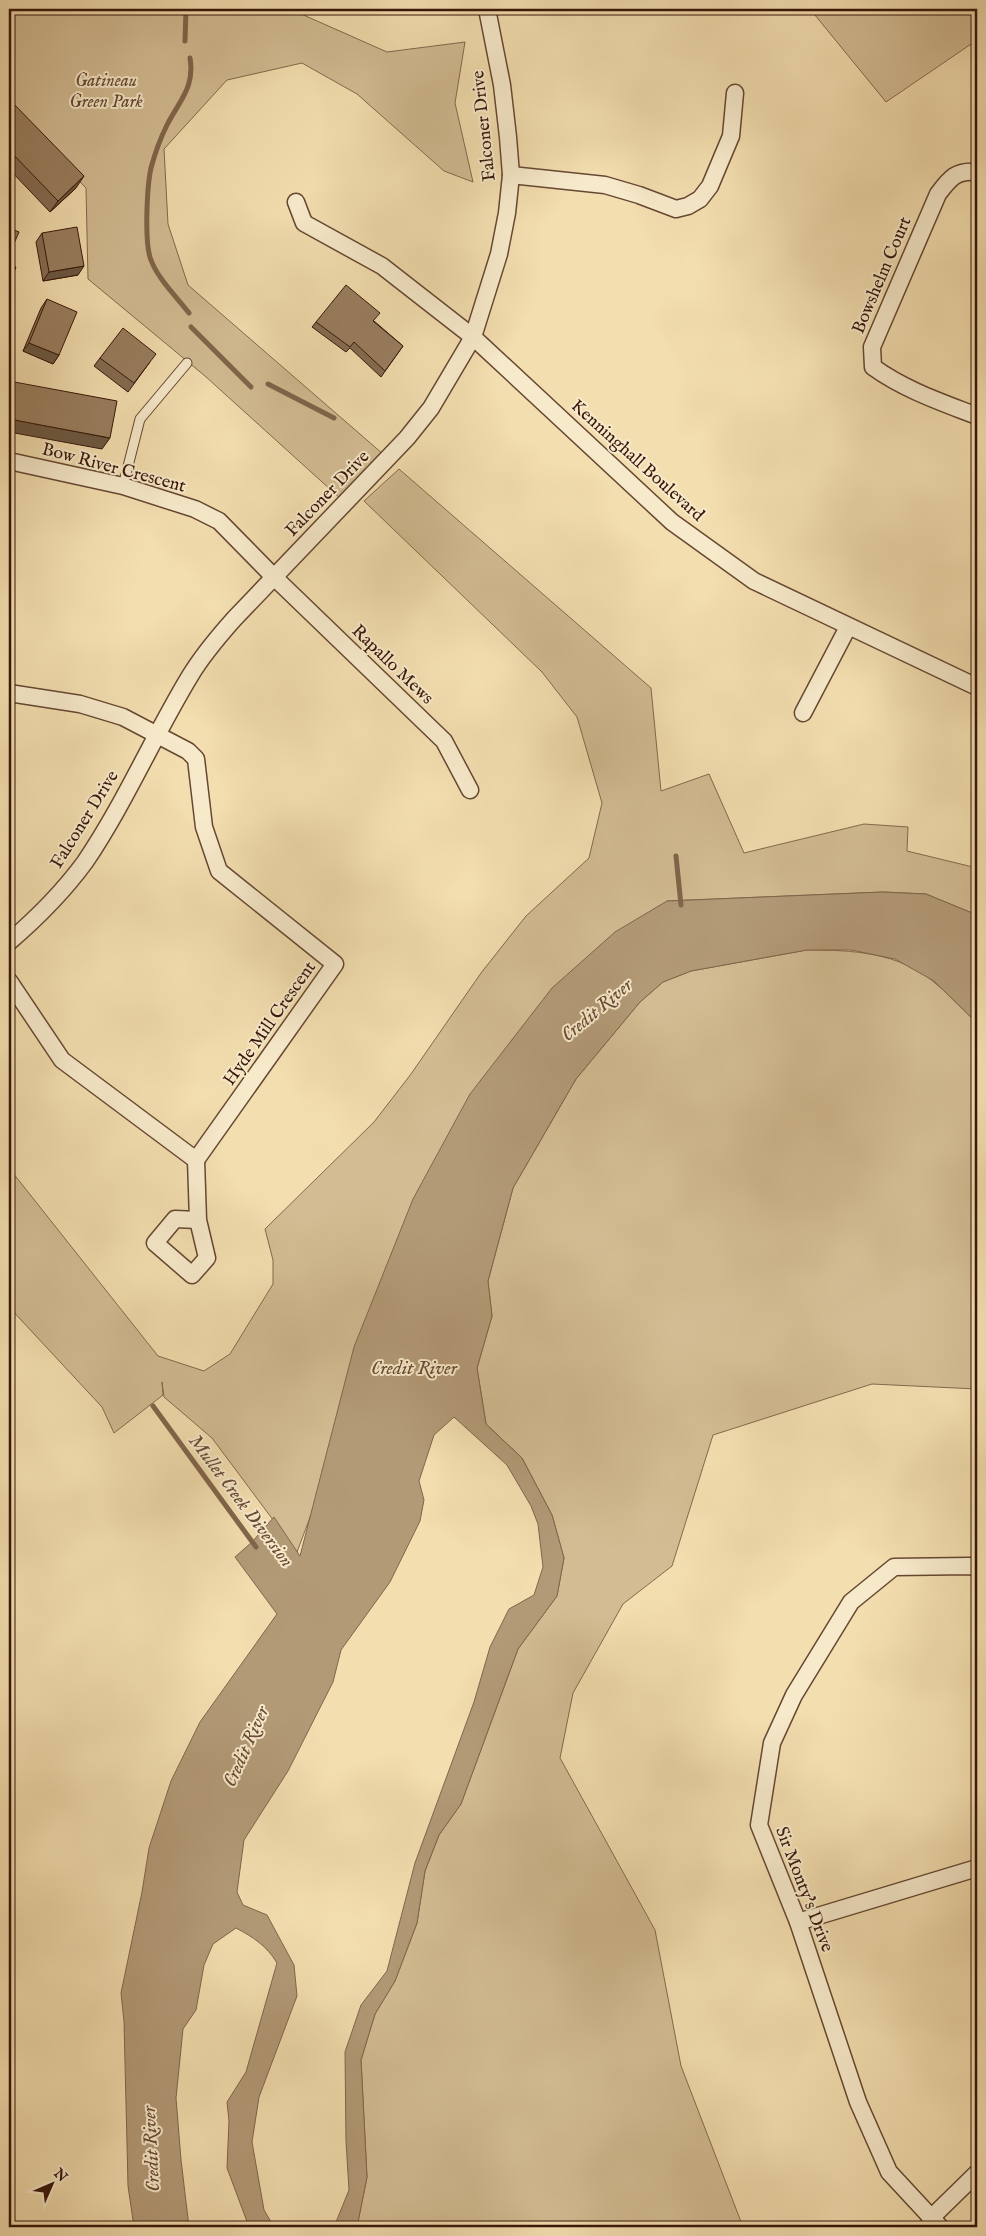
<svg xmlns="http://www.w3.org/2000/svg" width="986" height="2236" viewBox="0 0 986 2236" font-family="'IM FELL English',serif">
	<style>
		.green { fill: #d3bc93; stroke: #85684e }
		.water { fill: #b39a77; stroke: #81654b }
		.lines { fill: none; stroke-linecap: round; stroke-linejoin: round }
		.stream { stroke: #81654b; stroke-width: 5 }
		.service-casing { stroke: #664732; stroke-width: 11 }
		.minor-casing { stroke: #664732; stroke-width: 19 }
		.service { stroke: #f7eacb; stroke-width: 9 }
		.minor { stroke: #f7eacb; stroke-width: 16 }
		.wall { fill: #846c52; stroke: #371509 }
		.shaded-wall { fill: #6b5842; stroke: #371509 }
		.building { fill: #997e5f; stroke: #371509 }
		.labels { text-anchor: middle; stroke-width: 4; stroke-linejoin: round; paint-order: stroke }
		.park-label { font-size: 18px; font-style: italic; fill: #664732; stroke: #f7eacb }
		.street-label { font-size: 18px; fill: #371509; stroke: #f7eacb }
		.water-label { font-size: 19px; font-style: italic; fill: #694a35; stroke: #f7eacb }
	</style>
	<rect width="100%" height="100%" fill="#f3deaf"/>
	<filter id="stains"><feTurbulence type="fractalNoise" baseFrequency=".004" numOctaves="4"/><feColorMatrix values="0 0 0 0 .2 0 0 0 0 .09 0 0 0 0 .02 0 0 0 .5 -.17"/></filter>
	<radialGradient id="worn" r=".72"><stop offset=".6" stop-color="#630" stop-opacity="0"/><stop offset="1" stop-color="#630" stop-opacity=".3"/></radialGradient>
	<g class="green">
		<path d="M 9,9 L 290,9 L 387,52 L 465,42 L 455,103 L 473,182 L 444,171 L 357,94 L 302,63 L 227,80 L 164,149 L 168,224 L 188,285 L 383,454 L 342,500 L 205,376 L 88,279 L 86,188 L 9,108 Z"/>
		<path d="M 810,9 L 977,9 L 977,40 L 886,102 Z"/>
		<path d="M 399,469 L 651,688 L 661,791 L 709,774 L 744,853 L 864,824 L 908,827 L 907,851 L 977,868 L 977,915 L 926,894 L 883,892 L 667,901 L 312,1512 L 297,1552 L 212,1438 L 164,1397 L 162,1382 L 163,1395 L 114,1433 L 102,1407 L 9,1307 L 9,1168 L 158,1356 L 204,1371 L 230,1354 L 273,1284 L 273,1260 L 265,1229 L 374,1122 L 411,1074 L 481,973 L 526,916 L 589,858 L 602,803 L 577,717 L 542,672 L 364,501 Z"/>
		<path d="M 807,950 C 852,950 899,952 935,983 C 950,995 963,1010 977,1023 L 977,1389 L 872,1384 L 713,1435 L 672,1566 L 623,1604 L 573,1693 L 560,1758 L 655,1930 L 681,2066 L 743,2227 L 357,2227 L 367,2177 L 361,2060 L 375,2014 L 395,1981 L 417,1923 L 425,1871 L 439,1835 L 461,1804 L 518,1649 L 557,1596 L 564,1558 L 552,1515 L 522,1458 L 486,1424 L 477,1368 L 492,1316 L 488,1281 L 513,1188 L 576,1079 L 640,1002 L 663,982 L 691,971 Z"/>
	</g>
	<path class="water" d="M 883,892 L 926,894 L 977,915 L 977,1023 L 934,981 L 895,959 L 851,950 L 807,950 L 691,971 L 663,982 L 640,1002 L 576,1079 L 513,1188 L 488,1281 L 492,1316 L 477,1368 L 486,1424 L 522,1458 L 552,1515 L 564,1558 L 557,1596 L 518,1649 L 461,1804 L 439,1835 L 425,1871 L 417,1923 L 395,1981 L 375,2014 L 361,2060 L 367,2177 L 357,2227 L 334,2227 L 349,2190 L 346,2141 L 345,2052 L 361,2005 L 387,1971 L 415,1863 L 474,1702 L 490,1647 L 509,1609 L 534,1595 L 543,1567 L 538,1524 L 531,1506 L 507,1465 L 454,1417 L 434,1435 L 419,1481 L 424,1500 L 420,1521 L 390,1582 L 341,1650 L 333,1682 L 288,1771 L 244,1840 L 237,1892 L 243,1905 L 267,1915 L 294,1965 L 297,1996 L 259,2097 L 252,2142 L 264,2210 L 274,2227 L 249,2227 L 227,2168 L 229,2121 L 227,2102 L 246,2072 L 277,1963 C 267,1946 253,1937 236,1928 L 213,1944 L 204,1965 L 196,2010 L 183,2029 L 176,2098 L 181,2160 L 189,2227 L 134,2227 L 128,2186 L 124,2021 L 121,1993 L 142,1892 L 149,1848 L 171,1781 L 200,1722 L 277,1614 L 235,1557 L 252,1542 L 274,1517 L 300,1556 L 354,1347 L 413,1199 L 470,1094 L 552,988 L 615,932 L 667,901 Z"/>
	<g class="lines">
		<g class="stream">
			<path d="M 185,41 L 186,9"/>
			<path d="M 189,313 C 176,296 158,279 151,260 C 144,244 147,186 151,168 C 155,153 160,139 167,125 C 179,101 195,88 190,58"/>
			<path d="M 191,327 L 251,387"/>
			<path d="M 268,384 L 334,418"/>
			<path d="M 676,856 L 681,905"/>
			<path d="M 153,1406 L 256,1547"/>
		</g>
		<g class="service-casing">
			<path id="service" d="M 123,486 L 140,419 L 187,363"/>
		</g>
		<g class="minor-casing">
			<g id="minor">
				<path d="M 977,172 C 956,170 950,178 938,194 L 872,347 L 873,367 C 905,390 941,402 977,416"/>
				<path d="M 511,175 L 605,185 L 639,195 L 676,209 L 688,206 L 700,199 L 710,186 L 731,136 L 735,93"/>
				<path d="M 296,202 L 304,223 L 382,266 L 473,337 L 672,522 L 754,581 L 977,687"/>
				<path d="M 9,461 L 123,486 L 195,509 L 219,521 L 274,577 L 444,741 L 470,790"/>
				<path d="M 9,693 L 80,704 L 123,717 L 188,751 L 196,759 L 204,827 L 219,871 L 335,964 L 196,1160 L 62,1060 L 9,981"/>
				<path d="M 803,713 L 848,627"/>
				<path d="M 9,942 C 37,918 63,892 85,862 C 125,803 153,737 190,676 C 202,656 218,637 234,619 L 407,438 L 431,408 L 473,337 L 499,254 L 507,213 L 511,175 L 508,137 L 502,85 L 487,9"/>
				<path d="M 196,1160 L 198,1220 L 207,1258 L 192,1275 L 155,1243 L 175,1219 L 198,1220"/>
				<path d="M 798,1922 L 977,1868"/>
				<path d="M 930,2219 L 977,2173"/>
				<path d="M 940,2227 L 889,2172 L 858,2102 L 798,1922 L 759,1825 L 772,1743 L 794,1695 L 851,1602 L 894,1567 L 970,1566 L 977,1568"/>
			</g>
		</g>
		<use href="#service" class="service"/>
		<use href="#minor" class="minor"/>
	</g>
	<g class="wall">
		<path d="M 9,99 L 76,188 L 50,212 L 9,169 Z"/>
		<path d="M 42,233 L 78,275 L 43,281 L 36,242 Z"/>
		<path d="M 47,299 L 59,355 L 53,364 L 23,351 L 41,308 Z"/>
		<path d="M 374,321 L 403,346 L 381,377 L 350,348 L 346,352 L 312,327 L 316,322 Z"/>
		<path d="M 100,358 L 150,362 L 128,392 L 94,366 Z"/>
	</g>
	<g class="shaded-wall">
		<path d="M 336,9 L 346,9 L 344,11 Z"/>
		<path d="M 84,176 L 76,188 L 50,212 L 58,201 Z"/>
		<path d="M 84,266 L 78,275 L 43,281 L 49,272 Z"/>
		<path d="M 29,343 L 59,355 L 53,364 L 23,351 Z"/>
		<path d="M 9,419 L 110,438 L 102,449 L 9,432 Z"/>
	</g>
	<g class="building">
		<path d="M 9,99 L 84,176 L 58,201 L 9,150 Z"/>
		<path d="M 77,227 L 84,266 L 49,272 L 42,233 Z"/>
		<path d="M 9,228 L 19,232 L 9,255 Z"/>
		<path d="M 9,264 L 16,267 L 11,279 L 9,279 Z"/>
		<path d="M 346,285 L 380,313 L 373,321 L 403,346 L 385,371 L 354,342 L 350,347 L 316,322 Z"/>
		<path d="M 47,299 L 77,312 L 59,355 L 29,343 Z"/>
		<path d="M 123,328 L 156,354 L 134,383 L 100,358 Z"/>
		<path d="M 9,381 L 117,401 L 110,438 L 9,419 Z"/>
	</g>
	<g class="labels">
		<g class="park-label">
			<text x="106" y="86">Gatineau<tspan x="106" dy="21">Green Park</tspan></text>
		</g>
		<g class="street-label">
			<text transform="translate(483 126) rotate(-96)" y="6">Falconer Drive</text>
			<text transform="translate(881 275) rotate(-67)" y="6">Bowshelm Court</text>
			<text transform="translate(638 460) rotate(42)" y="6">Kenninghall Boulevard</text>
			<text transform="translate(114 467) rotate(15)" y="6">Bow River Crescent</text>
			<text transform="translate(327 493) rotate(-46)" y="6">Falconer Drive</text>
			<text transform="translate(393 664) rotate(44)" y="6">Rapallo Mews</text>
			<text transform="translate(84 819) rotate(-58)" y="6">Falconer Drive</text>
			<text transform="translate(269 1023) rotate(-55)" y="6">Hyde Mill Crescent</text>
			<text transform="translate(805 1889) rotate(69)" y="6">Sir Monty's Drive</text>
		</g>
		<g class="water-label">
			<text transform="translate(596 1009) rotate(-40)" y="7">Credit River</text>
			<text x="414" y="1374">Credit River</text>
			<text transform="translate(242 1500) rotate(53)" y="7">Mullet Creek Diversion</text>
			<text transform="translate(245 1746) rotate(-66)" y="7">Credit River</text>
			<text transform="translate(150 2149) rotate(-93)" y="7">Credit River</text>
		</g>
	</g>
	<rect width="986" height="2236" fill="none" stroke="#f3deaf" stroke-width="30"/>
	<rect x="10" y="10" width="966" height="2216" fill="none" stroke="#371509" stroke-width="2.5"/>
	<rect x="15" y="15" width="956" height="2206" fill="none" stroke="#371509"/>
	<g transform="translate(52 2184) rotate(45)" stroke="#f7eacb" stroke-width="4" paint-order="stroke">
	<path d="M0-4L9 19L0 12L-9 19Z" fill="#371509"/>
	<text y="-8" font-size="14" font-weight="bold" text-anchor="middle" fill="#371509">N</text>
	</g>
	<rect width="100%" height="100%" filter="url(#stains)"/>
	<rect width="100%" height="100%" fill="url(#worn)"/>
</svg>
